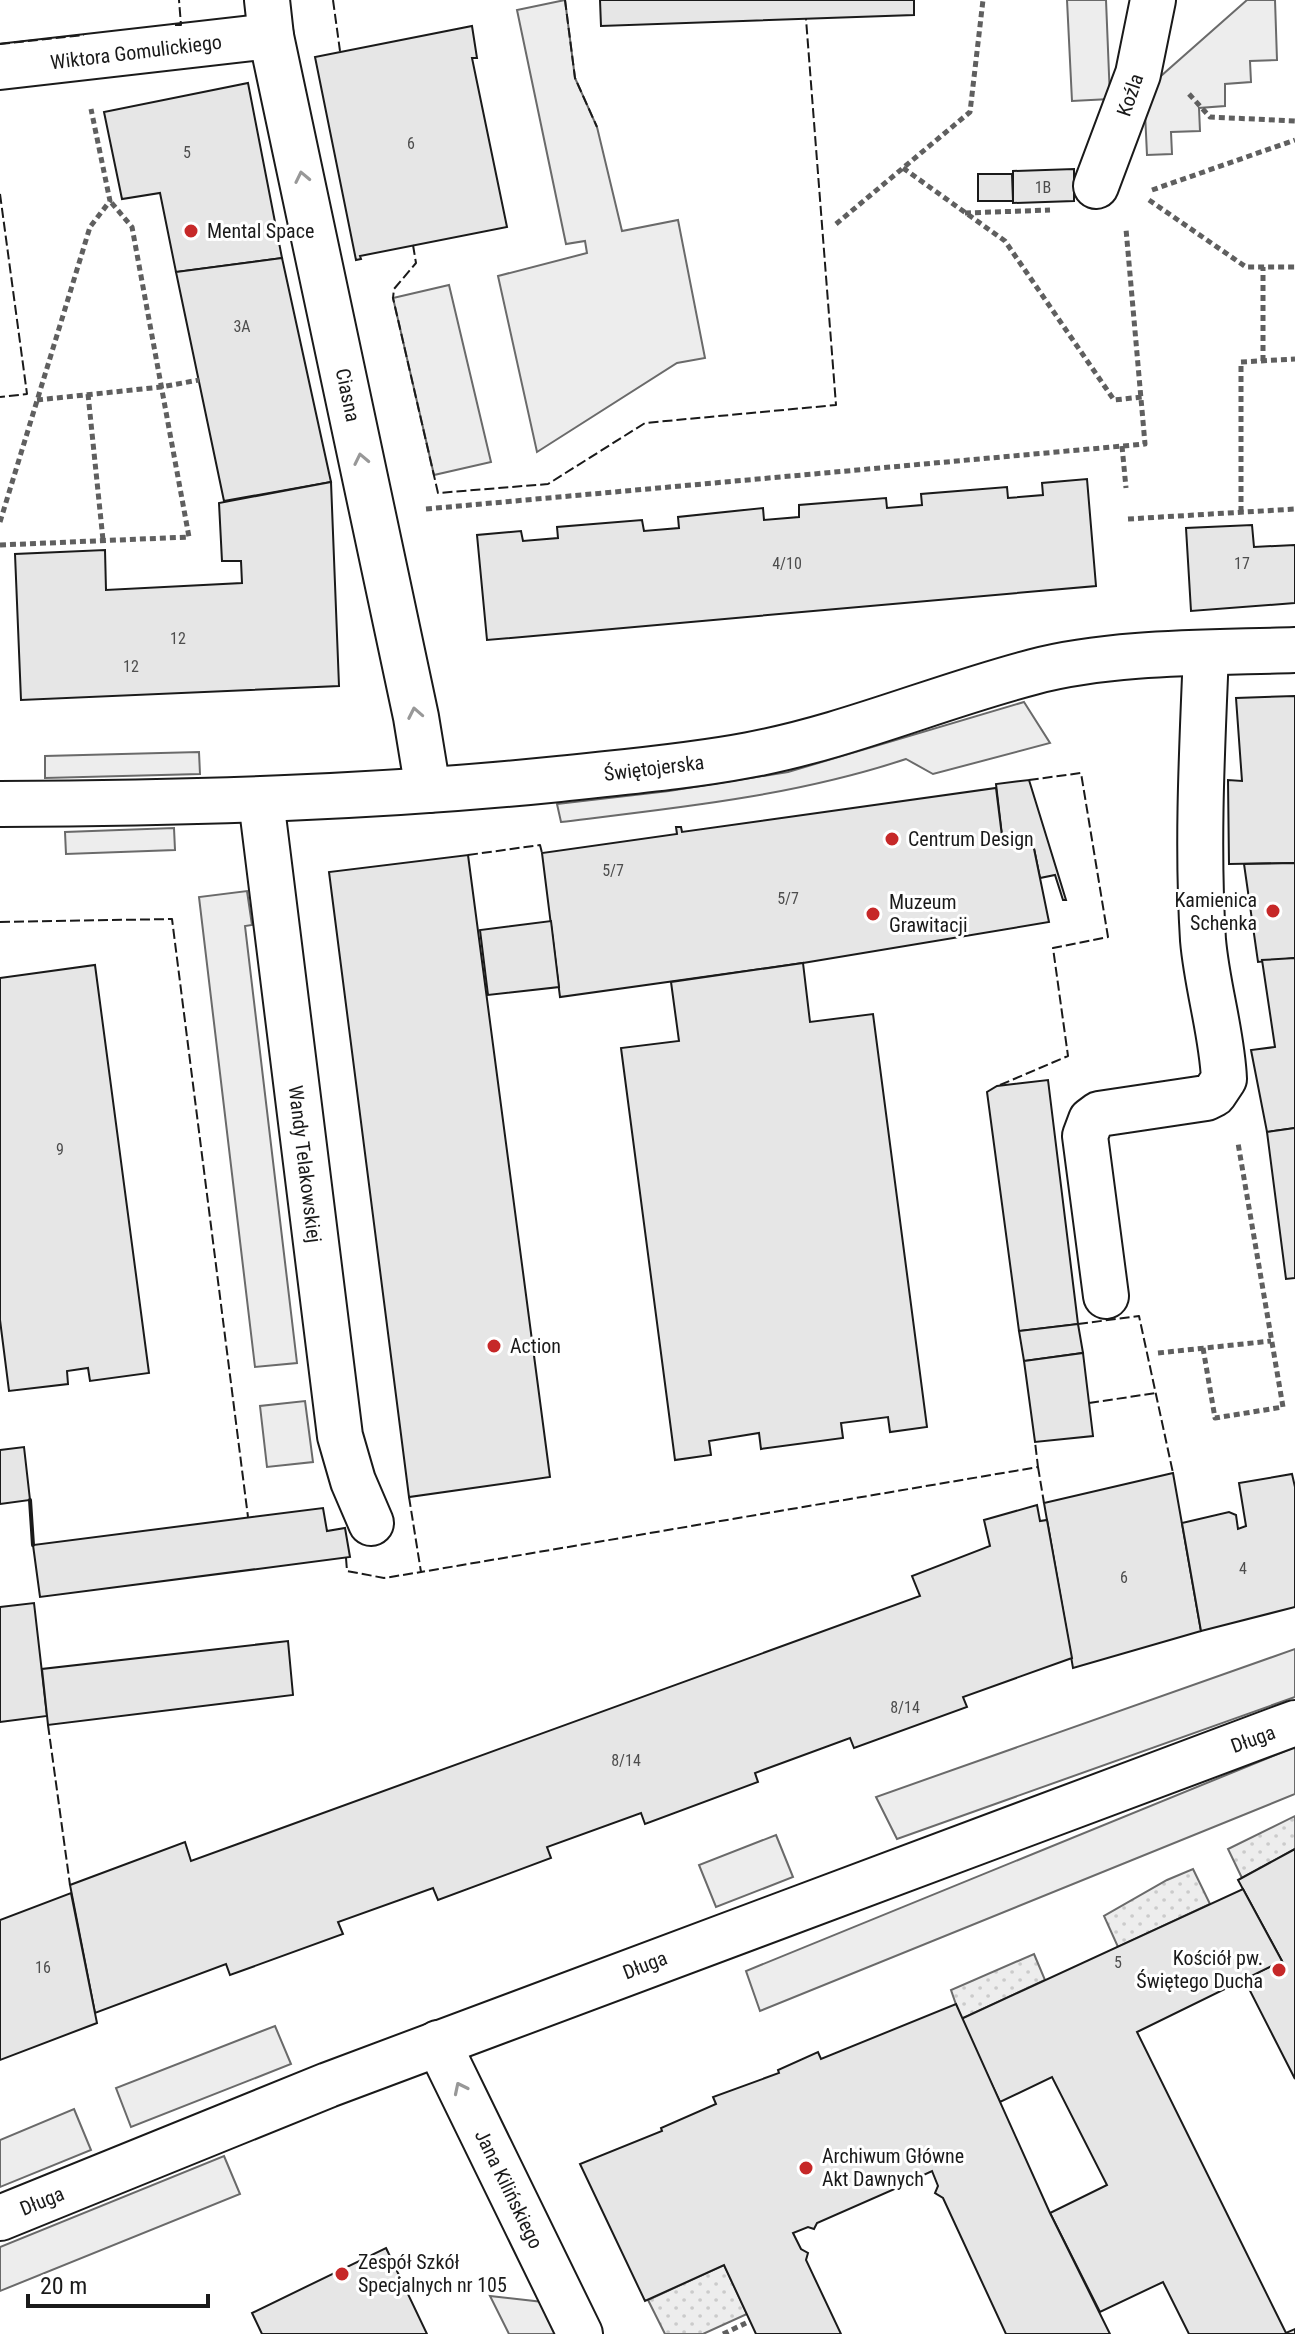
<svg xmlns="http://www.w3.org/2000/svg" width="1295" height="2334" viewBox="0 0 1295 2334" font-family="'Roboto Condensed',sans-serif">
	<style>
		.grass { fill: url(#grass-dots); stroke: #6a6a6a; stroke-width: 2 }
		.pitch { fill: #ededed; stroke: #6a6a6a; stroke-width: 2 }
		.building { fill: #e6e6e6; stroke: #1a1a1a; stroke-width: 2 }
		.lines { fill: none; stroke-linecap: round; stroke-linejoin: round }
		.street-casing { stroke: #1a1a1a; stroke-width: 48 }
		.path { stroke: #5f5f5f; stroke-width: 5; stroke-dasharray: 6 4; stroke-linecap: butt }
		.street { stroke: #fff; stroke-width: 44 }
		.fence { stroke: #1a1a1a; stroke-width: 2; stroke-dasharray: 10 4; stroke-linecap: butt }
		.wall { stroke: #1a1a1a; stroke-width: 4 }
		.oneway { stroke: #989898 }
		.poi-dot { fill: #c62828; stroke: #fff; stroke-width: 3 }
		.labels { text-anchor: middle; stroke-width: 6; stroke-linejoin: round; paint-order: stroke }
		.number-label { font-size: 16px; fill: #4d4d4d }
		.street-label { font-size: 20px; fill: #1a1a1a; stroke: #fff }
		.poi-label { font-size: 20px; fill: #1a1a1a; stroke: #fff; text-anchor: start }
	</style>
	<defs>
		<pattern id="grass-dots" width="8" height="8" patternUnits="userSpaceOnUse" patternTransform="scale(2)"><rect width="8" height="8" fill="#ededed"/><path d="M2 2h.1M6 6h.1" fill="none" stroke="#cbcbcb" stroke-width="1.8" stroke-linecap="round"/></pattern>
	</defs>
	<rect width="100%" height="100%" fill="#fff"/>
	<g class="grass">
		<path d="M 1295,1816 L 1295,1849 L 1242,1878 L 1228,1849 Z"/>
		<path d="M 1193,1869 L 1210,1904 L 1118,1947 L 1104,1916 L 1167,1880 Z"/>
		<path d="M 1034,1954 L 1045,1980 L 961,2019 L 951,1990 Z"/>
		<path d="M 724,2265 L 747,2314 L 703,2334 L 665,2334 L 648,2300 Z"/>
	</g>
	<g class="pitch">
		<path d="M 565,0 L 575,78 L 597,127 L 622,231 L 678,220 L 705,358 L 677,363 L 537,452 L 498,276 L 587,253 L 585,241 L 566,244 L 517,10 Z"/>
		<path d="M 1067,0 L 1106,0 L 1110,99 L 1072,101 Z"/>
		<path d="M 1247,0 L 1275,0 L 1277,60 L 1250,61 L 1251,82 L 1225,84 L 1225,106 L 1199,108 L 1200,131 L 1171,132 L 1172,154 L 1147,155 L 1144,91 Z"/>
		<path d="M 449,285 L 491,462 L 434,475 L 393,298 Z"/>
		<path d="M 1024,702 L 1050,743 L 933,774 L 906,759 C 795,796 677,808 561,822 L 557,804 L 669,791 L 788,772 Z"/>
		<path d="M 199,752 L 200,774 L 45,778 L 45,756 Z"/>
		<path d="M 174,828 L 175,850 L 66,854 L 65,832 Z"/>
		<path d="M 247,891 L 252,925 L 245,926 L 297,1363 L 255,1367 L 199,897 Z"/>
		<path d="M 305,1401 L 313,1462 L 267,1467 L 260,1406 Z"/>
		<path d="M 1295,1649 L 1295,1697 L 897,1839 L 876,1797 Z"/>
		<path d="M 1295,1747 L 1295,1794 L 760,2011 L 746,1971 Z"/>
		<path d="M 776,1835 L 793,1877 L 716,1907 L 699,1865 Z"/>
		<path d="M 275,2026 L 291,2064 L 131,2127 L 116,2088 Z"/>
		<path d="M 74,2109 L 91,2150 L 0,2187 L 0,2140 Z"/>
		<path d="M 224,2156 L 240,2194 L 0,2291 L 0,2247 Z"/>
		<path d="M 490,2296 L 543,2302 L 558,2334 L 509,2334 Z"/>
	</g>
	<g class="building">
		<path d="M 600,0 L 914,0 L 914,15 L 601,26 Z"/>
		<path d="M 472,26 L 477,58 L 472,58 L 507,227 L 360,256 L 361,259 L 356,260 L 315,57 Z"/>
		<path d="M 248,83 L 282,258 L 176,272 L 160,193 L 122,199 L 104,112 Z"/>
		<path d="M 1074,169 L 1074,201 L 1013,203 L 1013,171 Z"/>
		<path d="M 978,174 L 1012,174 L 1013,201 L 978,201 Z"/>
		<path d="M 282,258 L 331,482 L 224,501 L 176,272 Z"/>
		<path d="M 1087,479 L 1096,586 L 487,640 L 477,535 L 521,531 L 523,541 L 558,538 L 557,527 L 642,520 L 644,531 L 679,528 L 678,517 L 763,508 L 764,520 L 799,517 L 799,505 L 886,498 L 887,508 L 922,505 L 921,494 L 1007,487 L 1008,498 L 1043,495 L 1042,483 Z"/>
		<path d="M 331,482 L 339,686 L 21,700 L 15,554 L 105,550 L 106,590 L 242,583 L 241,561 L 222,561 L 219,503 Z"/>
		<path d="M 1252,525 L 1254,547 L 1295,545 L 1295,603 L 1191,611 L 1186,528 Z"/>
		<path d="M 1295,696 L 1295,863 L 1229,864 L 1228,780 L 1242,781 L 1236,698 Z"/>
		<path d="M 1029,780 L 1066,900 L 1063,900 L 1055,875 L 1040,878 L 1032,839 L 1003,844 L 996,784 Z"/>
		<path d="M 996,788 L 1003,844 L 1032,839 L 1049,922 L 803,963 L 560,997 L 542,853 L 677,834 L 676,827 L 681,827 L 682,832 Z"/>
		<path d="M 468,855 L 550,1477 L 409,1497 L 329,872 Z"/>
		<path d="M 1295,863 L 1295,958 L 1258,962 L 1244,864 Z"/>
		<path d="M 551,921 L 559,987 L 488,995 L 480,930 Z"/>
		<path d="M 1295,958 L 1295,1128 L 1267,1132 L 1251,1050 L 1275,1047 L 1262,960 Z"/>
		<path d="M 803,963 L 810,1022 L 873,1014 L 927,1427 L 890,1432 L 888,1417 L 841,1423 L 843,1438 L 761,1449 L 759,1433 L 709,1441 L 711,1455 L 675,1460 L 621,1048 L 679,1041 L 671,982 Z"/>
		<path d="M 95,965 L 149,1373 L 90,1381 L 88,1368 L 67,1371 L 68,1384 L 9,1391 L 0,1320 L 0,978 Z"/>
		<path d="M 1048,1080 L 1078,1324 L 1019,1331 L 987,1092 L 997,1086 Z"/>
		<path d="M 1295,1128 L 1295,1278 L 1286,1279 L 1267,1132 Z"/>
		<path d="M 1078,1324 L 1083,1353 L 1024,1361 L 1019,1331 Z"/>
		<path d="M 1083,1353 L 1093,1436 L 1035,1442 L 1024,1361 Z"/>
		<path d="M 24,1447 L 30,1500 L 0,1504 L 0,1450 Z"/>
		<path d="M 1173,1473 L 1201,1631 L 1073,1668 L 1044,1503 Z"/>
		<path d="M 1292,1474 L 1295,1487 L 1295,1607 L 1201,1631 L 1182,1523 L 1229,1512 L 1236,1515 L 1238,1529 L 1246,1526 L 1239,1483 Z"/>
		<path d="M 1037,1505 L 1040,1521 L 1047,1520 L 1072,1658 L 963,1697 L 967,1707 L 854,1748 L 850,1738 L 755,1773 L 758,1782 L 645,1824 L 641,1813 L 547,1847 L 551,1858 L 438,1900 L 433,1888 L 338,1922 L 343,1934 L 230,1975 L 226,1964 L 95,2013 L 70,1885 L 185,1842 L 191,1861 L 920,1596 L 912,1576 L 990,1546 L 984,1520 Z"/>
		<path d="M 323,1508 L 327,1531 L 345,1528 L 350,1557 L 40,1597 L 33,1545 Z"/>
		<path d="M 34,1603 L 47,1716 L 0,1722 L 0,1607 Z"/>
		<path d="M 288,1641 L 293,1695 L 48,1725 L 42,1669 Z"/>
		<path d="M 1295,1849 L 1295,2079 L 1244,1979 L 1282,1961 L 1238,1880 Z"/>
		<path d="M 1243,1889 L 1282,1961 L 1137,2032 L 1286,2333 L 1295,2329 L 1295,2334 L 1189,2334 L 1163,2282 L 1100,2312 L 1050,2213 L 1107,2185 L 1052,2077 L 1000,2102 L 961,2019 Z"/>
		<path d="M 71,1893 L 97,2023 L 0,2060 L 0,1920 Z"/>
		<path d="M 956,2004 L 1050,2213 L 1110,2334 L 1006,2334 L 943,2198 L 935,2193 L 938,2186 L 932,2171 L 917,2178 L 914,2184 L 908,2183 L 817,2223 L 814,2229 L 808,2227 L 793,2233 L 801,2249 L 808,2253 L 806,2260 L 841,2334 L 756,2334 L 724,2265 L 645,2301 L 580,2164 L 662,2131 L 661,2128 L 716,2104 L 713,2097 L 779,2073 L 778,2070 L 818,2052 L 821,2059 Z"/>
		<path d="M 386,2248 L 427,2334 L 262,2334 L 252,2313 Z"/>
	</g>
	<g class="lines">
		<g class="street-casing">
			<g id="street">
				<path d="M 267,0 L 271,36 L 416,717 L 428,790"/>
				<path d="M 0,67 L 271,36"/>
				<path d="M 1096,186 L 1138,74 L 1153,0"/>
				<path d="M 261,800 L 340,1436 L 353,1481 L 371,1523"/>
				<path d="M 0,804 C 187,803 373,798 559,779 C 622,772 686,767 749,755 C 846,737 937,697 1033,672 C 1111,651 1213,653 1295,650"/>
				<path d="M 1106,1296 L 1085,1136 L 1091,1120 L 1099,1114 L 1206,1098 L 1214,1094 L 1224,1079 C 1222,1033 1207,987 1203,940 C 1197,845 1202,749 1206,653"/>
				<path d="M 438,2043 L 580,2334"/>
				<path d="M 0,2218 L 328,2085 L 1295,1723"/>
			</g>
		</g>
		<g class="path">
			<path d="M 1189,94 L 1210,117 L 1295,121"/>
			<path d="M 903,168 L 1005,241 L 1114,400 L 1142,397"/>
			<path d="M 1152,190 L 1295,140"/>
			<path d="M 1149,200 L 1246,267 L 1295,267"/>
			<path d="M 965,213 L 1050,210"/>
			<path d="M 836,224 L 970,112 L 983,0"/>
			<path d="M 1263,361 L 1263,267"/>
			<path d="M 88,394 L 103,540"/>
			<path d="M 37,400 L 161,387 L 199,380"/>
			<path d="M 1122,446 L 1126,488"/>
			<path d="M 426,509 L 1145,444 L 1126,229"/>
			<path d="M 1241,512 L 1241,362 L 1295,359"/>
			<path d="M 1128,519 L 1295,509"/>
			<path d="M 0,522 L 90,227 L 110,201 L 91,109"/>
			<path d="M 0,545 L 189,537 L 132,227 L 110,201"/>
			<path d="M 1203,1348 L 1215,1418 L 1283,1407 L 1238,1143"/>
			<path d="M 1158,1353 L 1271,1341"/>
			<path d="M 723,2334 L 746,2323"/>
		</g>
		<use href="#street" class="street"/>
		<g class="fence">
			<path d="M 333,0 L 340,51"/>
			<path d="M 565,0 L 575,78 L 597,127"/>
			<path d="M 175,25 L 181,25 L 179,0"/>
			<path d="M 0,44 L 84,35"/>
			<path d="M 0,194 L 27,394 L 0,397"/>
			<path d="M 413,245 L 416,263 L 394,289 L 393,298 L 438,493 L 548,484 L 645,423 L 836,405 L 806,19"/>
			<path d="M 468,855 L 540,845 L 542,853"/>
			<path d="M 0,922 L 172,919 L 248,1517"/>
			<path d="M 1000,1085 L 1068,1056 L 1053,948 L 1108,937 L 1081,773 L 1029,780"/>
			<path d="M 1078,1324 L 1139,1316 L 1173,1473"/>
			<path d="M 1089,1403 L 1156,1393"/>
			<path d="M 1038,1467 L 1044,1503"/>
			<path d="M 409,1497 L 421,1572 L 1038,1467 L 1035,1442"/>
			<path d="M 346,1558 L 347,1571 L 384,1578 L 421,1572"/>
			<path d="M 48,1725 L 70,1885"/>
		</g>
		<path class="wall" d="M 30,1500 L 33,1545"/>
	</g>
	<defs><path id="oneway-chevron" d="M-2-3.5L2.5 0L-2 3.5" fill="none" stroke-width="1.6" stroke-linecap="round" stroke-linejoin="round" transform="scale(2)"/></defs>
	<g class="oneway">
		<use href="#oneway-chevron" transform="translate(302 177) rotate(-102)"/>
		<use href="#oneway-chevron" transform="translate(361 459) rotate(-102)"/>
		<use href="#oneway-chevron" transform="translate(415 713) rotate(-101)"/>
		<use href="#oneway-chevron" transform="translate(460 2088) rotate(-116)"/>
	</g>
	<g class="poi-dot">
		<circle cx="191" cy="231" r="8"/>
		<circle cx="892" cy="839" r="8"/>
		<circle cx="1273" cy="911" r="8"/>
		<circle cx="873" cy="914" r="8"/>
		<circle cx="494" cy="1346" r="8"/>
		<circle cx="1279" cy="1970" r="8"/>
		<circle cx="806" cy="2168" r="8"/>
		<circle cx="342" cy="2274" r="8"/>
	</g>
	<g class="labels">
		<g class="number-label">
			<text x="411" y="149">6</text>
			<text x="187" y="158">5</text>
			<text x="1043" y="193">1B</text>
			<text x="242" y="332">3A</text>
			<text x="787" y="569">4/10</text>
			<text x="1242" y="569">17</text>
			<text x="178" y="644">12</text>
			<text x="131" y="672">12</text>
			<text x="613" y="876">5/7</text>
			<text x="788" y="904">5/7</text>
			<text x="60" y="1155">9</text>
			<text x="1243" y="1574">4</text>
			<text x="1124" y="1583">6</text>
			<text x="905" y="1713">8/14</text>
			<text x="626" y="1766">8/14</text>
			<text x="1118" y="1968">5</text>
			<text x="43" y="1973">16</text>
		</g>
		<g class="street-label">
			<text transform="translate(136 52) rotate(-7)" y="7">Wiktora Gomulickiego</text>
			<text transform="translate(1130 95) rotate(-71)" y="7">Koźla</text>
			<text transform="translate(348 395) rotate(78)" y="7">Ciasna</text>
			<text transform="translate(654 768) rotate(-7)" y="7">Świętojerska</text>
			<text transform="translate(305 1164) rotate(83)" y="7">Wandy Telakowskiej</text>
			<text transform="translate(1253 1739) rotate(-20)" y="7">Długa</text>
			<text transform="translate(645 1965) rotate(-21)" y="7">Długa</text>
			<text transform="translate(509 2189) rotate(64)" y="7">Jana Kilińskiego</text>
			<text transform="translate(42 2201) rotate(-22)" y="7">Długa</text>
		</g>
		<g class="poi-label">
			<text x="207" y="238">Mental Space</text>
			<text x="908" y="846">Centrum Design</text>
			<text x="1257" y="907" text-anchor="end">Kamienica<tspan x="1257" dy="23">Schenka</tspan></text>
			<text x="889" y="909">Muzeum<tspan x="889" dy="23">Grawitacji</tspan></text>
			<text x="510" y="1353">Action</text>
			<text x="1263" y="1965" text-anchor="end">Kościół pw.<tspan x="1263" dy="23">Świętego Ducha</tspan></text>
			<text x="822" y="2163">Archiwum Główne<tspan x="822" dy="23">Akt Dawnych</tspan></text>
			<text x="358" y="2269">Zespół Szkół<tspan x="358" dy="23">Specjalnych nr 105</tspan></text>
		</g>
	</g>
	<path d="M28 2294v12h180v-12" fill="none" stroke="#1a1a1a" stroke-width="4"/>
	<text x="40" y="2294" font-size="24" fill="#1a1a1a" stroke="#ffffff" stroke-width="6" paint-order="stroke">20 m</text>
</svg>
